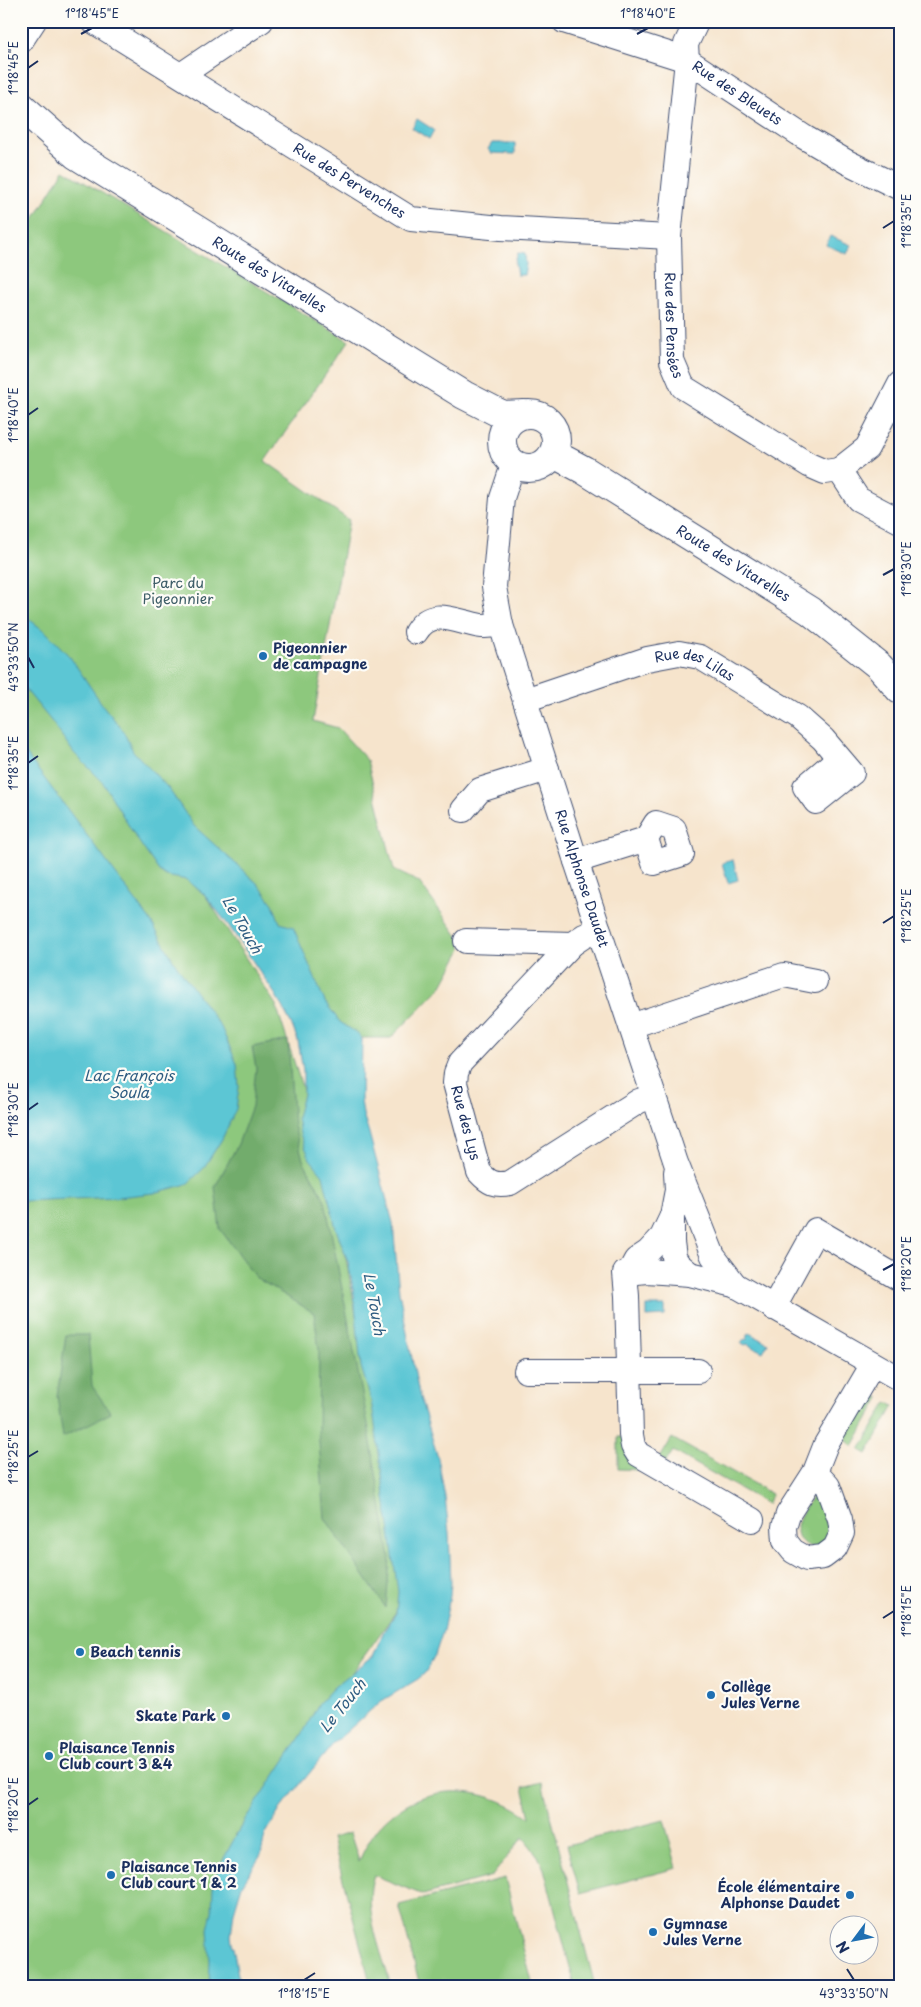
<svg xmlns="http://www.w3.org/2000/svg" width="921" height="2007" viewBox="0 0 921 2007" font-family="'Playpen Sans',sans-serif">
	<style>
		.green { fill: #8dc87d; stroke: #547c6e }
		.forest { fill: #72ac6c; stroke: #466e65 }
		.water { fill: #5bc6d4; stroke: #3b7a99 }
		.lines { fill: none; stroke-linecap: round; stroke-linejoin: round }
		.minor-casing { stroke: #3c4a6e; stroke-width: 26 }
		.major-casing { stroke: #3c4a6e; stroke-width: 30 }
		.minor { stroke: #fff; stroke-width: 24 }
		.major { stroke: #fff; stroke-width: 28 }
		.ticks { fill: none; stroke: #1b2f5e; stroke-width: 2 }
		.poi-dot { fill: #1f6fb2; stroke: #fdfcf7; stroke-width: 2 }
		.labels { text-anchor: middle; stroke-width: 4.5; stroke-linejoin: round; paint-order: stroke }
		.street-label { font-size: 14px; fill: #1b2f5e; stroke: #fdfcf7 }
		.park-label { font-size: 14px; fill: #3d5d67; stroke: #fdfcf7 }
		.poi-label { font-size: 14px; font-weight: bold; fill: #1b2f5e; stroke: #fdfcf7; text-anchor: start }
		.water-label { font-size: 15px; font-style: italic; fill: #2e5c81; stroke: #fdfcf7 }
		.neatline { fill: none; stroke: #1b2f5e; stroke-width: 2 }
		.ticks-label { font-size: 12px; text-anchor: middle; fill: #1b2f5e }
	</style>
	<rect width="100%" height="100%" fill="#fdfcf7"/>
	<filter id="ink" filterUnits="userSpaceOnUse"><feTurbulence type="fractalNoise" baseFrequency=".02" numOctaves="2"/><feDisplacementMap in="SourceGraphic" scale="10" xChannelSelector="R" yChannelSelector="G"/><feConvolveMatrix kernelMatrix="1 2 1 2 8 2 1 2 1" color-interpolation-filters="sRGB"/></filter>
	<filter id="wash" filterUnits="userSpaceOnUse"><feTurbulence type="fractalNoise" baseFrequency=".0096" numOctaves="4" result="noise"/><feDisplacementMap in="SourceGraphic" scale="20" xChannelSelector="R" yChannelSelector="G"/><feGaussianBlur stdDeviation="1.12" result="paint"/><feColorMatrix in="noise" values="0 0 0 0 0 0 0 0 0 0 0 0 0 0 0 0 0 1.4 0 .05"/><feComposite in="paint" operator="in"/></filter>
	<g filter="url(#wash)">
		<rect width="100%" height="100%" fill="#f6e4cc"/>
		<g class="green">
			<path d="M 64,170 L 349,341 L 265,461 L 349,520 L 313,721 L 338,728 L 367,760 L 394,870 L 419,882 L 458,936 L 462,949 L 441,987 L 391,1038 L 340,1038 L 258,884 L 188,822 L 21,658 L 21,240 Z"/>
			<path d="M 21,675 L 156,819 L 276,1005 L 332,1181 L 404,1580 L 403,1602 L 236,1834 L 219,1906 L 230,1986 L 21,1986 Z"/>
			<path d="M 869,1393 L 880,1398 L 853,1446 L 847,1441 L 845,1431 Z"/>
			<path d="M 887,1402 L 894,1406 L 867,1454 L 860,1450 Z"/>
			<path d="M 618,1437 L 624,1437 L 641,1466 L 639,1470 L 618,1469 Z"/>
			<path d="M 672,1438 L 772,1494 L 767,1504 L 673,1451 L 666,1462 L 660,1458 Z"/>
			<path d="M 816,1491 L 828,1530 C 826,1558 790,1548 798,1522 C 801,1512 810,1501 816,1491 Z"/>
			<path d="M 542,1782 L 595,1986 L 575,1986 L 544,1869 L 538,1856 L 523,1837 L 492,1876 L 423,1895 L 374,1875 C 362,1908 382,1953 391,1986 L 371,1986 L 332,1838 L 350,1833 L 359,1861 C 364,1850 370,1838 378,1828 C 420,1780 482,1783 530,1818 L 523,1787 Z"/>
			<path d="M 664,1820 L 677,1868 L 580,1893 L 567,1845 Z"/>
			<path d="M 505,1878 L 533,1986 L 420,1986 L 399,1905 Z"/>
		</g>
		<g class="forest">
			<path d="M 288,1040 L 294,1125 L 303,1160 L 325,1200 L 368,1424 L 390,1558 L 386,1608 L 325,1518 L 318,1430 L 319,1350 L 314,1313 L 255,1277 L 220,1229 L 215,1187 L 238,1144 L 252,1106 L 256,1068 L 252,1047 Z"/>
			<path d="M 66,1335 L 88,1335 L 92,1386 L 111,1413 L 63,1437 L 57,1396 Z"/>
		</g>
		<g class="water">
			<path d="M 417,119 L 434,130 L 429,139 L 412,128 Z"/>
			<path d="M 492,143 L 515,143 L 515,154 L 491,153 L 488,149 Z"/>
			<path d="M 830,236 L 851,245 L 847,254 L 826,245 Z"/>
			<path d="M 518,253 L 525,254 L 526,265 L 524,275 L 517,275 L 515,263 Z"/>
			<path d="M 21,613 L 47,633 L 70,657 L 104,707 L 122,729 L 133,751 L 168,788 L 194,826 L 258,884 L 273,904 L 280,923 L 293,927 L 325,1002 L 340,1022 L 358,1034 L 362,1039 L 361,1100 L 363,1114 L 369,1133 L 393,1223 L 399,1292 L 419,1394 L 438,1458 L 445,1497 L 449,1533 L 451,1583 L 450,1596 L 443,1631 L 435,1655 L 425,1673 L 418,1679 L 380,1702 L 334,1743 L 281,1808 L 265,1835 L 261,1855 L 242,1885 L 234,1912 L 231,1936 L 240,1986 L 209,1986 L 210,1961 L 208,1929 L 212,1912 L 213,1887 L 224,1858 L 240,1828 L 303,1733 L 319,1703 L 334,1687 L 373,1656 L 384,1631 L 396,1613 L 398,1592 L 374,1417 L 370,1396 L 361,1367 L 354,1294 L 348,1262 L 336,1229 L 323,1175 L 310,1159 L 300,1134 L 297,1118 L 303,1094 L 303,1071 L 298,1041 L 291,1023 L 275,994 L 229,926 L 205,895 L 187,880 L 166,876 L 159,871 L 135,836 L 102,781 L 74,753 L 52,722 L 21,684 Z"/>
			<path d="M 21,747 L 150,920 L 175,963 L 221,1027 L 237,1064 L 239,1087 L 236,1109 L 222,1139 L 203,1169 L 187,1184 L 154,1193 L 118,1197 L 21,1201 Z"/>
			<path d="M 733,860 L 738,880 L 728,883 L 722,863 Z"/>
			<path d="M 647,1306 L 665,1306 L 665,1316 L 647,1317 Z"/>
			<path d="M 749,1333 L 768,1343 L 763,1352 L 747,1344 L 746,1345 L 741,1343 L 744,1339 L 746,1340 Z"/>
		</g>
	</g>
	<g filter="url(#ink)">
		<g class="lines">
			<g class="minor-casing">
				<g id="minor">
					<path id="s1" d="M 93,21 L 411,219 L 501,228 L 669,237"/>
					<path id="s2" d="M 564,21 L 687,60 L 804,137 L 847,162 L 900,188"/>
					<path id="s3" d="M 697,21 L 686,44 L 687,60 L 669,237 L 672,361 L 683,387 L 809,465 L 825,472 L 839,470 L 858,499 L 900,521"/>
					<path d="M 21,41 L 34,21"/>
					<path d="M 181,75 L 261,21"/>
					<path id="s4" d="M 518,467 L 510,474 L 502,498 L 494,587 L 501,625 L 576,861 L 676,1163 L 713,1256 L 735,1285"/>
					<path d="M 839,470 L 867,448 L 900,384"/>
					<path d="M 416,632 C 432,606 456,622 481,626 C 487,626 495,625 501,625"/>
					<path id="s5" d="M 525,700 L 647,659 L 679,653 L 700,657 L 798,717 L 823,739 L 852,773 L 816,802 L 805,787 L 839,758"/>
					<path d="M 463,810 L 480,790 L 547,769"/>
					<path d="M 576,861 L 646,839 L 656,823 L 674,829 L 682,854 L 654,863 L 646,839"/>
					<path id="s6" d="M 599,930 L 584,936 L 572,944 L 460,1063 L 456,1073 L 455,1083 L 479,1172 C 489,1183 495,1186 510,1183 L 639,1101 L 654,1096"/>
					<path d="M 466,941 L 572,944"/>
					<path d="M 631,1026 L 784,975 L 815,981"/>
					<path d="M 676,1172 L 677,1190 L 672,1216 L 672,1242 L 674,1257 L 678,1264 L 690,1274 L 735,1285 L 900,1379"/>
					<path d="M 630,1271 L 636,1260 L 648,1252 L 662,1237 L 672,1216"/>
					<path d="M 690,1274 L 647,1271 L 625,1273 L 627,1296 L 631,1435 L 633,1446 L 638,1454 L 752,1520"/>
					<path d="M 773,1308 L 816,1230 L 900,1279"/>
					<path d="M 526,1371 L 698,1371"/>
					<path d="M 815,1472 L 828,1486 L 840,1519 L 842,1533 L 835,1548 L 823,1557 L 807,1559 L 793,1551 L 785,1541 L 784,1527 L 788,1514 L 815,1472 L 826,1444 L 873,1364"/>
				</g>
			</g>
			<g class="major-casing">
				<g id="major">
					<path id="s7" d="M 21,106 L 76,155 L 464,395 L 503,415 L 524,414"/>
					<circle cx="529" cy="441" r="27"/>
					<path id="s8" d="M 554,454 L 584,470 L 810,611 L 879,666 L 900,690"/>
				</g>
			</g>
			<use href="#minor" class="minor"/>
			<use href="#major" class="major"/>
		</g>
	</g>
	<path class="ticks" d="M 81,34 L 92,28M 637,34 L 648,28M 28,68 L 38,61M 883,228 L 894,221M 28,415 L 38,408M 883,575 L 894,569M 28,657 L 34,668M 28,763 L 38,756M 883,923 L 894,916M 28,1110 L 38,1103M 883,1270 L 894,1264M 28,1457 L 38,1451M 883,1618 L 894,1611M 28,1805 L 38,1798M 847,1969 L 854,1980M 304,1980 L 315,1973"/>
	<g class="poi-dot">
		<circle cx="263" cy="656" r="5"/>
		<circle cx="80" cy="1652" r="5"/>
		<circle cx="711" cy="1695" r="5"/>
		<circle cx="226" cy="1716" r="5"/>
		<circle cx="49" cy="1756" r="5"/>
		<circle cx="111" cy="1875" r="5"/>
		<circle cx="850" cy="1895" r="5"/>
		<circle cx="653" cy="1932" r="5"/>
	</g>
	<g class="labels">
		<g class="street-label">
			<text dy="5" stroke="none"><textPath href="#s2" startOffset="189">Rue des Bleuets</textPath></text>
			<text dy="5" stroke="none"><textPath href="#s1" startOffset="302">Rue des Pervenches</textPath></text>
			<text dy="5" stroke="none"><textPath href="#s7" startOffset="301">Route des Vitarelles</textPath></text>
			<text dy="5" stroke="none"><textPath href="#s3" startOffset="308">Rue des Pensées</textPath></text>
			<text dy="5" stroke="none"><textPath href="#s8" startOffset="210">Route des Vitarelles</textPath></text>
			<text dy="5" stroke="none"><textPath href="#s5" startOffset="179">Rue des Lilas</textPath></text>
			<text dy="5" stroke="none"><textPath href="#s4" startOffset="430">Rue Alphonse Daudet</textPath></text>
			<text dy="5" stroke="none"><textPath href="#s6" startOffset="256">Rue des Lys</textPath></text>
		</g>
		<g class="park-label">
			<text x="178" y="588">Parc du<tspan x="178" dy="16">Pigeonnier</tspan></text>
		</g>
		<g class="poi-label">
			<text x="273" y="653">Pigeonnier<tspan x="273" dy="16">de campagne</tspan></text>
			<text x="90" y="1657">Beach tennis</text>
			<text x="721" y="1692">Collège<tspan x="721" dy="16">Jules Verne</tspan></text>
			<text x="216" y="1721" text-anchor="end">Skate Park</text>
			<text x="59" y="1753">Plaisance Tennis<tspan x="59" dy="16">Club court 3 &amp;4</tspan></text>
			<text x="121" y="1872">Plaisance Tennis<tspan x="121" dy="16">Club court 1 &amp; 2</tspan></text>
			<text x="840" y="1892" text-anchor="end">École élémentaire<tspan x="840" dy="16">Alphonse Daudet</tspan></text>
			<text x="663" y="1929">Gymnase<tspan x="663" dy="16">Jules Verne</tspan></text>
		</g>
		<g class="water-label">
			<text transform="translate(242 925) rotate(60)" y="5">Le Touch</text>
			<text x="129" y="1081">Lac François<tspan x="129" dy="17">Soula</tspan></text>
			<text transform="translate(374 1304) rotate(80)" y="5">Le Touch</text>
			<text transform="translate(343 1706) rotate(-51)" y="5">Le Touch</text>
		</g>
	</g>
	<rect width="921" height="2007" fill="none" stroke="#fdfcf7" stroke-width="55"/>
	<g transform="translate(854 1940) rotate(238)"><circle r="24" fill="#fdfcf7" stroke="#a3aaba"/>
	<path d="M0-4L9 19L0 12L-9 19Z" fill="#1f6fb2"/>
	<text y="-8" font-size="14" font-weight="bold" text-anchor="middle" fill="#1b2f5e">N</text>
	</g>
	<rect x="28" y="28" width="866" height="1952" class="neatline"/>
	<g class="ticks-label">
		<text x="92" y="18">1°18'45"E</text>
		<text x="648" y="18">1°18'40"E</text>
		<text transform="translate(14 68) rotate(-90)" y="4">1°18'45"E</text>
		<text transform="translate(907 221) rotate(-90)" y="4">1°18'35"E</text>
		<text transform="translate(14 415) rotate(-90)" y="4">1°18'40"E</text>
		<text transform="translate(907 569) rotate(-90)" y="4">1°18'30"E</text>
		<text transform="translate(14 657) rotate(-90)" y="4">43°33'50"N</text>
		<text transform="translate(14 763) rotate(-90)" y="4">1°18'35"E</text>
		<text transform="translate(907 916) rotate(-90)" y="4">1°18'25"E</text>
		<text transform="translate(14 1110) rotate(-90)" y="4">1°18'30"E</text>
		<text transform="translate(907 1264) rotate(-90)" y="4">1°18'20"E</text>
		<text transform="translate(14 1457) rotate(-90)" y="4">1°18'25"E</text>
		<text transform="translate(907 1611) rotate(-90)" y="4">1°18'15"E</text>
		<text transform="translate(14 1805) rotate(-90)" y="4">1°18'20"E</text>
		<text x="304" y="1998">1°18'15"E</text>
		<text x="854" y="1998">43°33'50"N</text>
	</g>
</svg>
